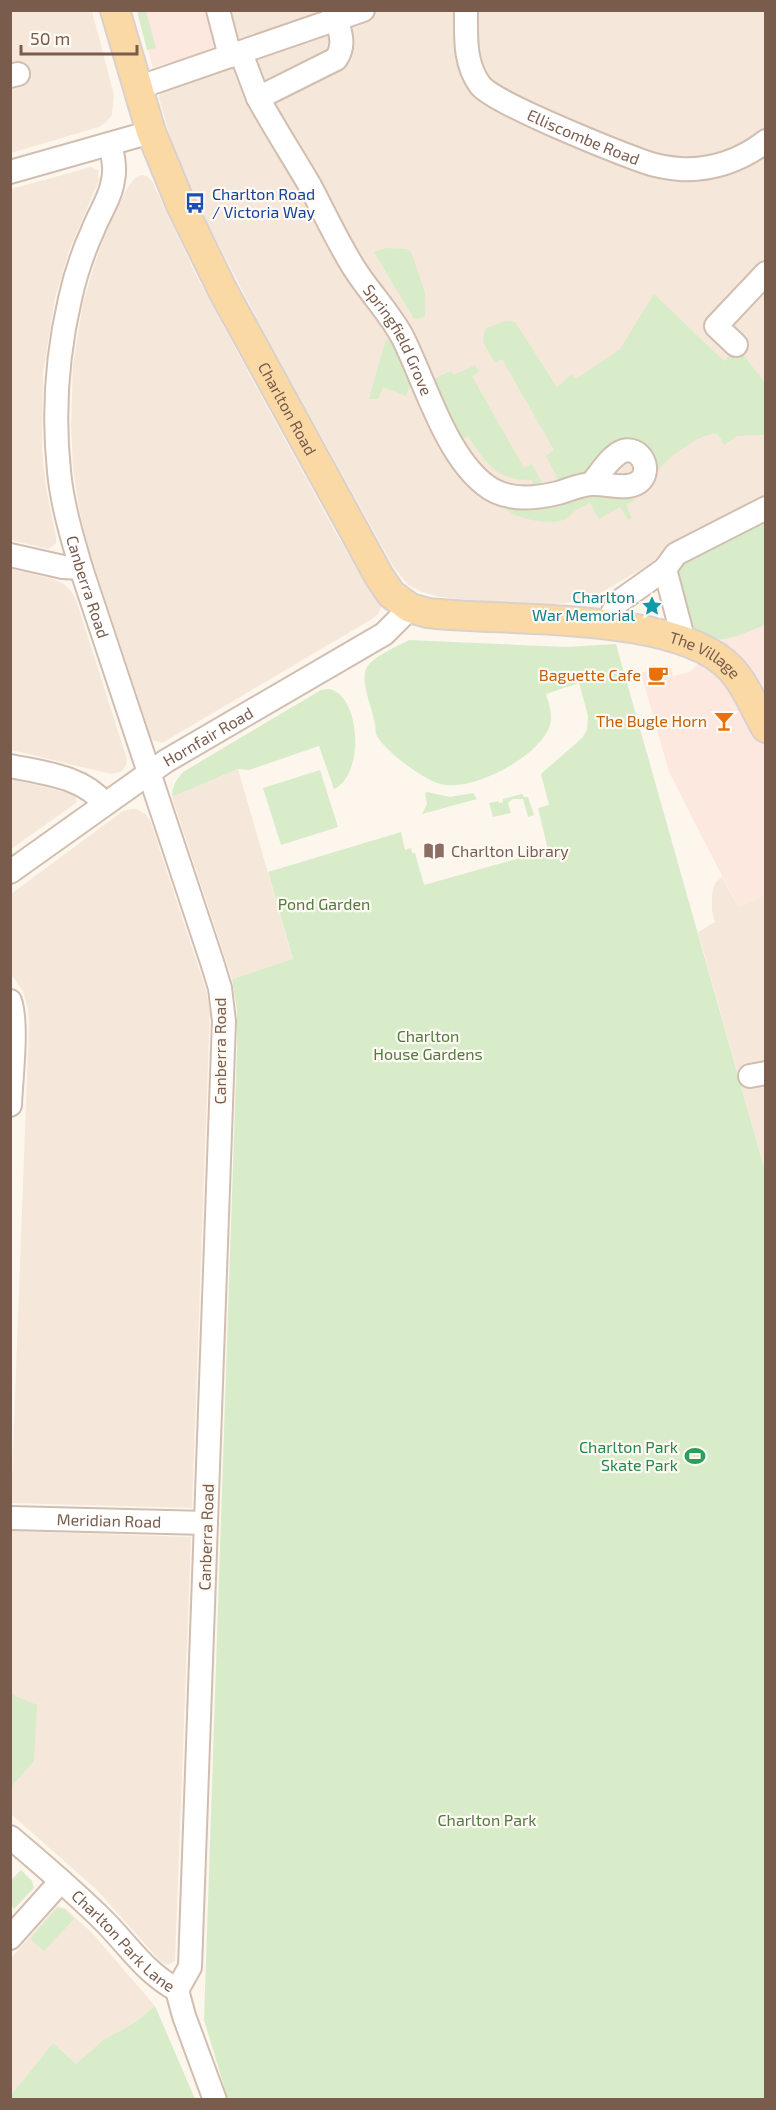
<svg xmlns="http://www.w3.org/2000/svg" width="776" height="2110" viewBox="0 0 776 2110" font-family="'Exo 2',sans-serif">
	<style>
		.residential { fill: #f5e8da }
		.commercial { fill: #fde8e0 }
		.green { fill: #d8ecc9 }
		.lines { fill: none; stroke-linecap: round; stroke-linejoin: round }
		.minor-casing { stroke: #d1beb0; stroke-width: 26 }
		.major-casing { stroke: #dad1cd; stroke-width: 32 }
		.minor { stroke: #fff; stroke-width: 22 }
		.major { stroke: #fbd9a5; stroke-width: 28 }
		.labels { text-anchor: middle; stroke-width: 4.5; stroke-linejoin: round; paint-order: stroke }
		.street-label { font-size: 16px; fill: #7a5c4d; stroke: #fffaf3 }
		.transit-label { font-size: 16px; fill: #164399; stroke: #fffaf3; text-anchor: start }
		.culture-label { font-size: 16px; fill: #0d838f; stroke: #fffaf3; text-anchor: end }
		.food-label { font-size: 16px; fill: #c56008; stroke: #fffaf3; text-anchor: end }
		.education-label { font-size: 16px; fill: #785e54; stroke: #fffaf3; text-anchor: start }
		.park-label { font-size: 16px; fill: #537a41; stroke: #fffaf3 }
		.leisure-label { font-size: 16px; fill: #27864d; stroke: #fffaf3; text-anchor: end }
	</style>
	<rect width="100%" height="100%" fill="#fdf6ec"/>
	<g class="residential">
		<path d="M 11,11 L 92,11 L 114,95 L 112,115 L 106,122 L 99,127 L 11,153 Z"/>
		<path d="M 212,11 L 765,11 L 765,497 L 672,546 L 649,565 L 590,599 L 558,604 L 510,604 L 440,597 L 422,592 L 408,585 L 393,566 L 269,342 L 197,203 L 175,154 L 159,98 L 169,62 L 221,44 Z"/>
		<path d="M 91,167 L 98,170 L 99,180 L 69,251 L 55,298 L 43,373 L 42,450 L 46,488 L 56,537 L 56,543 L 48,549 L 11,540 L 11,189 Z"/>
		<path d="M 141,175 L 147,176 L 152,181 L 196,275 L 246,368 L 337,535 L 381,607 L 378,614 L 372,619 L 162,743 L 152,740 L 89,550 L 79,509 L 73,468 L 71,426 L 73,364 L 83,303 L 96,259 L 113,214 L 128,187 L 135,178 Z"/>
		<path d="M 11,569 L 53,579 L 64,584 L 71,591 L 76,600 L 127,759 L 126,765 L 122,771 L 111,774 L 11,750 Z"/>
		<path d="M 238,769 L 293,960 L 232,979 L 172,797 Z"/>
		<path d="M 11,779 L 73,794 L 76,797 L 76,803 L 11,849 Z"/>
		<path d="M 131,809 L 137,809 L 145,814 L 150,820 L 206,990 L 210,1011 L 192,1508 L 11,1503 L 29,1025 L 28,1009 L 23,991 L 11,974 L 11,894 L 123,811 Z"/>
		<path d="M 722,877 L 738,907 L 764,895 L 766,899 L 765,1171 L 698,932 L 715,922 L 712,911 L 712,894 L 715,883 Z"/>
		<path d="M 11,1531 L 191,1537 L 175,1961 L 168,1965 L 161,1962 L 97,1890 L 11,1814 Z"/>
		<path d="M 57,1906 L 65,1908 L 93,1934 L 155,2006 L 134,2023 L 103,2040 L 76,2064 L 53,2043 L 11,2095 L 11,1958 Z"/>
	</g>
	<g class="commercial">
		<path d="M 137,11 L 212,11 L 221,44 L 153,68 Z"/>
		<path d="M 765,625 L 765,899 L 764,895 L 738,907 L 669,772 L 641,673 L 670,665 L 673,676 L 690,672 L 724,639 Z"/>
	</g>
	<g class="green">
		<path d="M 137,11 L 146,11 L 156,48 L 147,50 Z"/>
		<path d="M 386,248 L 406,249 L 411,252 L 425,292 L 425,317 L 414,319 L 374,252 Z"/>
		<path d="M 654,294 L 724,361 L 738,348 L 765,383 L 765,435 L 737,436 L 724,445 L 718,434 C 702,431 665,459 656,473 L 651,472 L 645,452 L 594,473 L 560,483 L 546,456 L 554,450 L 502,359 L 495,363 L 483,342 L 485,329 L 505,321 L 515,322 L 557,387 L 572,374 L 576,379 L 620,349 Z"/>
		<path d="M 390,338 L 411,383 L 406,396 L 383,387 L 378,399 L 369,399 L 385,342 Z"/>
		<path d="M 475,365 L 479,372 L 472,376 L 524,468 L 532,464 L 541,481 L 541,488 L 533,491 L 532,480 C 495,480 487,464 468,436 L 458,441 L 429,381 L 451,371 L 454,375 Z"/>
		<path d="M 594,496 L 628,496 L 635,500 L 626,505 L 632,518 L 628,520 L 620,507 L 599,519 L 590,503 C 585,506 579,508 574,512 C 570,515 568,519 563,520 C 548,525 515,519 504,508 L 505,505 C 544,512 558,502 594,496 Z"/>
		<path d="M 765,522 L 765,625 L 737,636 L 720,640 L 693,628 L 678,568 L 681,564 Z"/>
		<path d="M 409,640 L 566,647 L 616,644 L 765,1171 L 765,2099 L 228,2099 L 204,2020 L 237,1048 L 237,1010 L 232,979 L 293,959 L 268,872 L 401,832 L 405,850 L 411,848 L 412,853 L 415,853 L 424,885 L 548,850 L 538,808 L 549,805 L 541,774 L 582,738 L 587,730 L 588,716 L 579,683 L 546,694 C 549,704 553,714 550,725 C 541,756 471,793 440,784 C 423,779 383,750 376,734 C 375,732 376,726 375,725 C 374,716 370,707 368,698 C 366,689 362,676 367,667 C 374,656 398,646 409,640 Z"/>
		<path d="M 329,689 C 361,695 365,775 334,789 L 319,746 L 249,770 L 238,769 L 172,797 C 172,786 176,780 183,772 L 321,690 Z"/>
		<path d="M 320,770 L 338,827 L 281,845 L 263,788 Z"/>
		<path d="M 427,792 L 450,797 L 473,793 L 477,799 L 422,814 L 427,804 L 425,794 Z"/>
		<path d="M 522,794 L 524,797 L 528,797 L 534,815 L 528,817 L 523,799 L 513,799 L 508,803 L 511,813 L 493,817 L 489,803 L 498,801 L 499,803 L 503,802 L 503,799 Z"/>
		<path d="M 11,1694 L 37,1705 L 34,1761 L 11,1787 Z"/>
		<path d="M 21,1870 L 32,1881 L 34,1888 L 14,1909 L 11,1905 L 11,1880 Z"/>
		<path d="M 57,1908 L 64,1909 L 74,1919 L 44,1951 L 30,1939 Z"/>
		<path d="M 155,2006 L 195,2099 L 11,2099 L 11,2095 L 53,2043 L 76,2064 L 103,2040 L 134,2023 Z"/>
	</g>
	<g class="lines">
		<g class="minor-casing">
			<g id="minor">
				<path d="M 218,10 L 230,56"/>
				<path id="s1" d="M 466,10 C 466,37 464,63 480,85 C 493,103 617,152 645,162 C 656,166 668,168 680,169 C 711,171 742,160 766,141"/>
				<path id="s2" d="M 337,20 C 341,35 345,46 336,59 L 258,98 C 274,127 292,155 309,184 C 324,212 337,241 354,268 C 369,292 390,313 403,338 C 425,382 445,453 484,484 C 504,501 534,499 558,493 C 569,490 581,484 593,484 C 607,483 630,492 641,480 C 652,467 639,446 623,451 C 610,456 600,474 591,484"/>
				<path d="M 241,53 L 258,98"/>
				<path d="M 10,76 L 18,74"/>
				<path d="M 137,88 L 363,10"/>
				<path id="s3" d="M 110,144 C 113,155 116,168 113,180 C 111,197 99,214 93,230 C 83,252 75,276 70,299 C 57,355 53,414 59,471 C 62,504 72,537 81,568 L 212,962 L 220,988 L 224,1021 L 190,1967 L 177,1990"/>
				<path d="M 10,172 L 151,132"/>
				<path d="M 736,345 L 716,326 L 766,273"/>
				<path d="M 10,555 L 63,567 L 81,568"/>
				<path d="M 665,569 L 681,630 L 679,640"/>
				<path d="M 610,625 L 612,614 L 617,603 L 665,569 L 676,554 L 766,508"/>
				<path d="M 10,766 C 44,773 82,776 105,804"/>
				<path id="s4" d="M 10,872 L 166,761 L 384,634 L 410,608"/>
				<path d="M 10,1001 C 18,1024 11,1078 10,1105"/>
				<path d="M 750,1076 L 766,1073"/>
				<path id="s5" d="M 10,1518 L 206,1523"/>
				<path id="s6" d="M 10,1837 C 41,1863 71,1889 100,1917 C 128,1944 142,1970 177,1990 L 184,2016 L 215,2100"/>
				<path d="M 10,1938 L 61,1881"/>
			</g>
		</g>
		<g class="major-casing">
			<g id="major">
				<path id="s7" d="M 115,10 L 151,132 L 181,205 L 223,291 L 379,576 L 391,594 L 410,608 L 428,613 C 504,622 678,611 731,669 C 746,685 755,709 766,728"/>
			</g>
		</g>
		<use href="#minor" class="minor"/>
		<use href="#major" class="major"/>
	</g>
	<defs>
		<g id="bus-bare" transform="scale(1.62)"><path d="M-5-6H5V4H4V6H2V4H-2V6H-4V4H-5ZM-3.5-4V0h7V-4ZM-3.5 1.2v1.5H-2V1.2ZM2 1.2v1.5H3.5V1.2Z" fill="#1a4fb4" stroke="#fffaf3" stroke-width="2.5" paint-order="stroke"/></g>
		<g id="sight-bare" transform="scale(1.62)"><path d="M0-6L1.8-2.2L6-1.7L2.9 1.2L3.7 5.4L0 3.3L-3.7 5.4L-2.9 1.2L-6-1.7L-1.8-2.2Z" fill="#0f9aa8" stroke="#fffaf3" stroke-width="2.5" paint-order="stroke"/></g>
		<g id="cafe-bare" transform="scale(1.62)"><path d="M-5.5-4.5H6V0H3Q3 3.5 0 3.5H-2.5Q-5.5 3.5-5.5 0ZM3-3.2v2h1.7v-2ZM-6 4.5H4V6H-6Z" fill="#e8710a" stroke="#fffaf3" stroke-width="2.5" paint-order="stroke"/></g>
		<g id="bar-bare" transform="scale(1.62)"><path d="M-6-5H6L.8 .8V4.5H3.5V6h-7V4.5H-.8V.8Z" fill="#e8710a" stroke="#fffaf3" stroke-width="2.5" paint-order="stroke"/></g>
		<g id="library-bare" transform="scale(1.62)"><path d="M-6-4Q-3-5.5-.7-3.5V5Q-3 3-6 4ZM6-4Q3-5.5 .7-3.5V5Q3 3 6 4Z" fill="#8d6e63" stroke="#fffaf3" stroke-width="2.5" paint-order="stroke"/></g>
		<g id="stadium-bare" transform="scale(1.62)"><path d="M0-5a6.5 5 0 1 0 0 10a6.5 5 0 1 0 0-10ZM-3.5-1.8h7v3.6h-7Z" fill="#2e9e5b" stroke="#fffaf3" stroke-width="2.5" paint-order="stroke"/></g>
	</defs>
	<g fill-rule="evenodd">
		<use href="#bus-bare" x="195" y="203"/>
		<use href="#sight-bare" x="652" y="606"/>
		<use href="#cafe-bare" x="658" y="675"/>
		<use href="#bar-bare" x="724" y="721"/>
		<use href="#library-bare" x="434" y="851"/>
		<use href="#stadium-bare" x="695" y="1456"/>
	</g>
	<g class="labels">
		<g class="street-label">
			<text dy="6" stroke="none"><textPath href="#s1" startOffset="194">Elliscombe Road</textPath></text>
			<text dy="6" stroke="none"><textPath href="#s2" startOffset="408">Springfield Grove</textPath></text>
			<text dy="6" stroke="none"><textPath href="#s7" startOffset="436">Charlton Road</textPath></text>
			<text dy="6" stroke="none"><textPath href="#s3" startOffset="456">Canberra Road</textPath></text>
			<text dy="6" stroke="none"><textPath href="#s7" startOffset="974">The Village</textPath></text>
			<text dy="6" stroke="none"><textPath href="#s4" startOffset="240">Hornfair Road</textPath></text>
			<text transform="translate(220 1051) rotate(-90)" y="6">Canberra Road</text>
			<text dy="6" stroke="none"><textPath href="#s5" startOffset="99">Meridian Road</textPath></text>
			<text transform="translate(206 1537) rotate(-88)" y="6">Canberra Road</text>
			<text dy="6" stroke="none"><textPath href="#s6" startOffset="154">Charlton Park Lane</textPath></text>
		</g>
		<g class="transit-label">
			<text x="212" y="200">Charlton Road<tspan x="212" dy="18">/ Victoria Way</tspan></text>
		</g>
		<g class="culture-label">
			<text x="635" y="603">Charlton<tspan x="635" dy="18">War Memorial</tspan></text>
		</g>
		<g class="food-label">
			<text x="641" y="681">Baguette Cafe</text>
			<text x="707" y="727">The Bugle Horn</text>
		</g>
		<g class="education-label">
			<text x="451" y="857">Charlton Library</text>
		</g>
		<g class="park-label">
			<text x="324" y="910">Pond Garden</text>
			<text x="428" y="1042">Charlton<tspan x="428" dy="18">House Gardens</tspan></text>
			<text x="487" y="1826">Charlton Park</text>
		</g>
		<g class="leisure-label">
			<text x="678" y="1453">Charlton Park<tspan x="678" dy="18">Skate Park</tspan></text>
		</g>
	</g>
	<rect width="776" height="2110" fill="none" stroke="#7a5c4d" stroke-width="24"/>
	<path d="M21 45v9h116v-9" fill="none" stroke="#7a5c4d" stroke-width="3"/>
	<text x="30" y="45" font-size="18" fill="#7a5c4d" stroke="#fffaf3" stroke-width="4.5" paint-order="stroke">50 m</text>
</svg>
